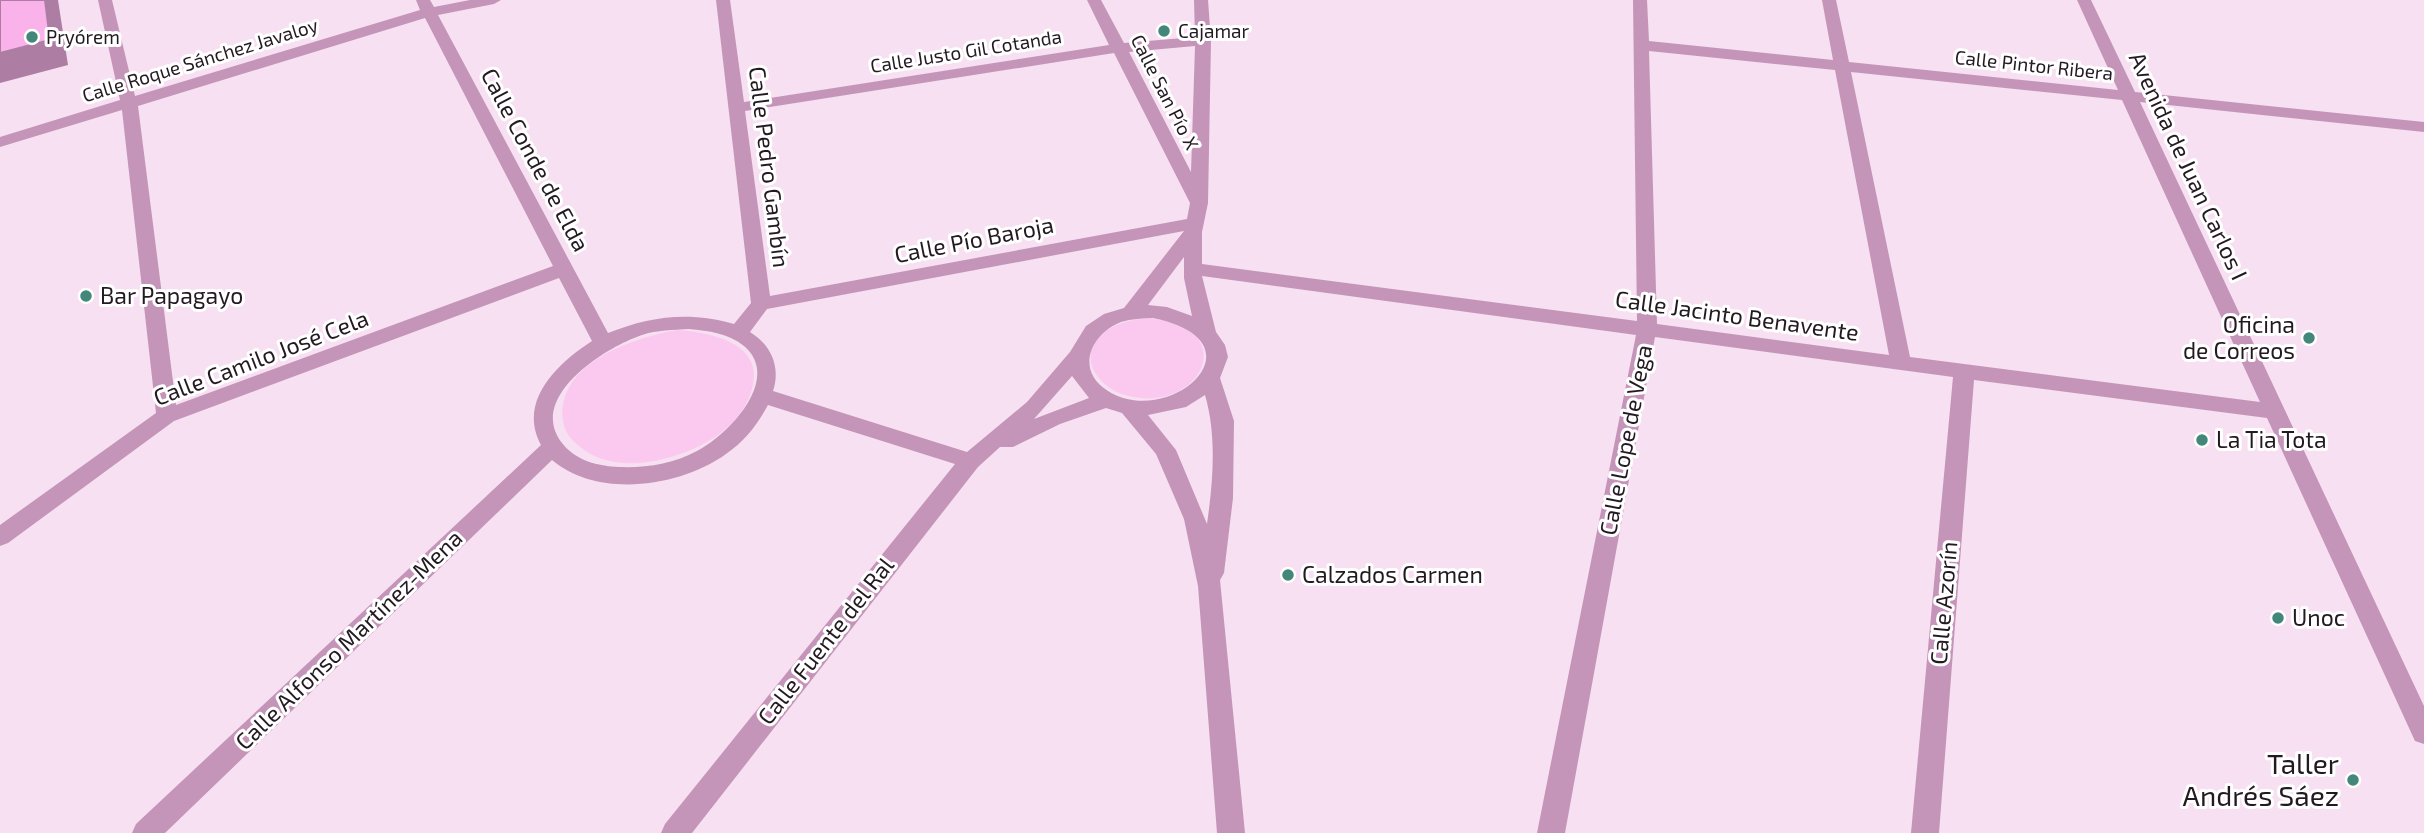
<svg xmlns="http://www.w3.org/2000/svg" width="2424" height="833" viewBox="0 0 2424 833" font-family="'Exo 2',sans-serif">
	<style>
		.green { fill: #fbc8ef }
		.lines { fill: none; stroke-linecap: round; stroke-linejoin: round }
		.minor { fill: #c495b9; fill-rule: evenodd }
		.shaded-wall { fill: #ae7da4 }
		.building { fill: #f9b3ea; stroke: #ae7da4; stroke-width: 2 }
		.poi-dot { fill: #43877b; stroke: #fff; stroke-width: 2.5 }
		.labels { text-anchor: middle; stroke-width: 6; stroke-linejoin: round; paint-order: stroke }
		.far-poi-label { font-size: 19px; fill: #231a21; stroke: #fff; text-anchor: start }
		.far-street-label { font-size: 19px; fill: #231a21; stroke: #fff }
		.street-label { font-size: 23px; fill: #231a21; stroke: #fff }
		.poi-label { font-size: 23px; fill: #231a21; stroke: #fff; text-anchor: start }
		.near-poi-label { font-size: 28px; fill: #231a21; stroke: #fff; text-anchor: end }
	</style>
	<rect width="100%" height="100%" fill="#f7e0f1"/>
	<g class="green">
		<path d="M 1147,318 C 1245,326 1201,414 1129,396 C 1101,390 1075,359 1102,334 C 1115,323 1131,320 1147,318 Z"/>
		<path d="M 678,330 C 707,332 762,342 753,384 C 747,415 723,435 695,448 C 660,464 611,473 579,446 C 571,440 564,431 563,420 C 556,363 635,337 678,330 Z"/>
	</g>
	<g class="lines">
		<path class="minor" d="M 98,0 L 112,0 L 135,96 L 420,10 L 416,0 L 430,0 L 434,7 L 470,0 L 501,0 L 494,4 L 438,15 L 608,333 C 650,316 690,311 734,324 L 751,303 L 716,0 L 730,0 L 744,102 L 1109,45 L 1087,0 L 1101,0 L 1124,43 L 1195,37 L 1194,0 L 1208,0 L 1211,41 L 1208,203 L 1202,232 L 1202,264 L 1637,321 L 1633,0 L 1647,0 L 1649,41 L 1833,60 L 1822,0 L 1836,0 L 1849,62 L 2118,90 L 2077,0 L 2091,0 L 2135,92 L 2424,122 L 2424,132 L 2140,102 L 2424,706 L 2424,744 L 2415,741 L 2267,418 L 1974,380 L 1939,833 L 1911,833 L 1953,377 L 1655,337 L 1565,833 L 1537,833 L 1636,335 L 1202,276 L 1216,332 L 1225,345 L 1228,357 L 1220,378 L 1234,421 L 1233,498 L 1224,573 L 1220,580 L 1245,833 L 1217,833 L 1198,586 L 1184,519 L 1156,454 L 1122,413 L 1106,408 L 1060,424 L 1013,447 L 1000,447 L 978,467 L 692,833 L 661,833 L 665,824 L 955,464 L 768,405 C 757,425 745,441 726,454 C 680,487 598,499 552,460 L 165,833 L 132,833 L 136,824 L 541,445 C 517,401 558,363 592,341 L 559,278 L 174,421 L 8,543 L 0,546 L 0,525 L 156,413 L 122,110 L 0,147 L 0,137 L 120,100 ZM 425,18 L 553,266 L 176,405 L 138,106 ZM 1195,46 L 1191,172 L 1129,52 ZM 1649,51 L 1835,70 L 1889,355 L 1657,324 ZM 1114,53 L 1190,203 L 1187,219 L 770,296 L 745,111 ZM 1851,72 L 2122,100 L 2260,402 L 1910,357 ZM 1184,231 L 1124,308 L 1104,314 L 1086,326 L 1070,352 L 1027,402 L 967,452 L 773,391 C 781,367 771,345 750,332 L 767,309 ZM 1184,257 L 1184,278 L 1192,316 L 1167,307 L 1148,305 ZM 1153,318 C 1268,342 1170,430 1108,391 C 1075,371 1090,334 1121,322 C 1131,319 1143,318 1153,318 ZM 689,329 C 709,331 728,333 744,346 C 783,379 727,436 697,451 C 673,464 646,468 619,467 C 598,466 576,461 562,443 C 526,397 606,347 642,335 C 657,330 673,330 689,329 ZM 1072,376 L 1089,398 L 1034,419 ZM 1205,395 C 1217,436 1213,482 1207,524 L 1176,450 L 1148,415 L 1186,407 Z"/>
	</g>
	<path class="shaded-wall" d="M 45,0 L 58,0 L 68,65 L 0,83 L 0,53 Z"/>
	<path class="building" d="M 0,0 L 45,0 L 50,40 L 0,53 Z"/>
	<g class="poi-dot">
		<circle cx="1164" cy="31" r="7"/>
		<circle cx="32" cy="37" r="7"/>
		<circle cx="86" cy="296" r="7"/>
		<circle cx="2309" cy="338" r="7"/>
		<circle cx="2202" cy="440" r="7"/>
		<circle cx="1288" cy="575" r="7"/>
		<circle cx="2278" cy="618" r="7"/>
		<circle cx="2353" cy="780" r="7"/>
	</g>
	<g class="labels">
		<g class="far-poi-label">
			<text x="1178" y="38">Cajamar</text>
			<text x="46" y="44">Pryórem</text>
		</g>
		<g class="far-street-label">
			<text transform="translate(966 51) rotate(-9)" y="7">Calle Justo Gil Cotanda</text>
			<text transform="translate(200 60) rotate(-17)" y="7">Calle Roque Sánchez Javaloy</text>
			<text transform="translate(2034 65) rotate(6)" y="7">Calle Pintor Ribera</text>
			<text transform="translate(1165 92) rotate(63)" y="7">Calle San Pío X</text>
		</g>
		<g class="street-label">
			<text transform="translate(535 160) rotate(62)" y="8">Calle Conde de Elda</text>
			<text transform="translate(2188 166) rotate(65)" y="8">Avenida de Juan Carlos I</text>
			<text transform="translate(769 167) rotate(83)" y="8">Calle Pedro Gambín</text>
			<text transform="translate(974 240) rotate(-11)" y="8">Calle Pío Baroja</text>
			<text transform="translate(1737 316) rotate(8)" y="8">Calle Jacinto Benavente</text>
			<text transform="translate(261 358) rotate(-21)" y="8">Calle Camilo José Cela</text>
			<text transform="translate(1626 440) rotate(-79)" y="8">Calle Lope de Vega</text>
			<text transform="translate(1944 603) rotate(-85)" y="8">Calle Azorín</text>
			<text transform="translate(349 640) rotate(-44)" y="8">Calle Alfonso Martínez-Mena</text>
			<text transform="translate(826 641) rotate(-52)" y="8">Calle Fuente del Ral</text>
		</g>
		<g class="poi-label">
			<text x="100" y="304">Bar Papagayo</text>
			<text x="2295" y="333" text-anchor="end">Oficina<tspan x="2295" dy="26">de Correos</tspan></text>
			<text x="2216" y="448">La Tia Tota</text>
			<text x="1302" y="583">Calzados Carmen</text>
			<text x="2292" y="626">Unoc</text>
		</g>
		<g class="near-poi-label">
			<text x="2339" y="774">Taller<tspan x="2339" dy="32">Andrés Sáez</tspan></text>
		</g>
	</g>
</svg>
